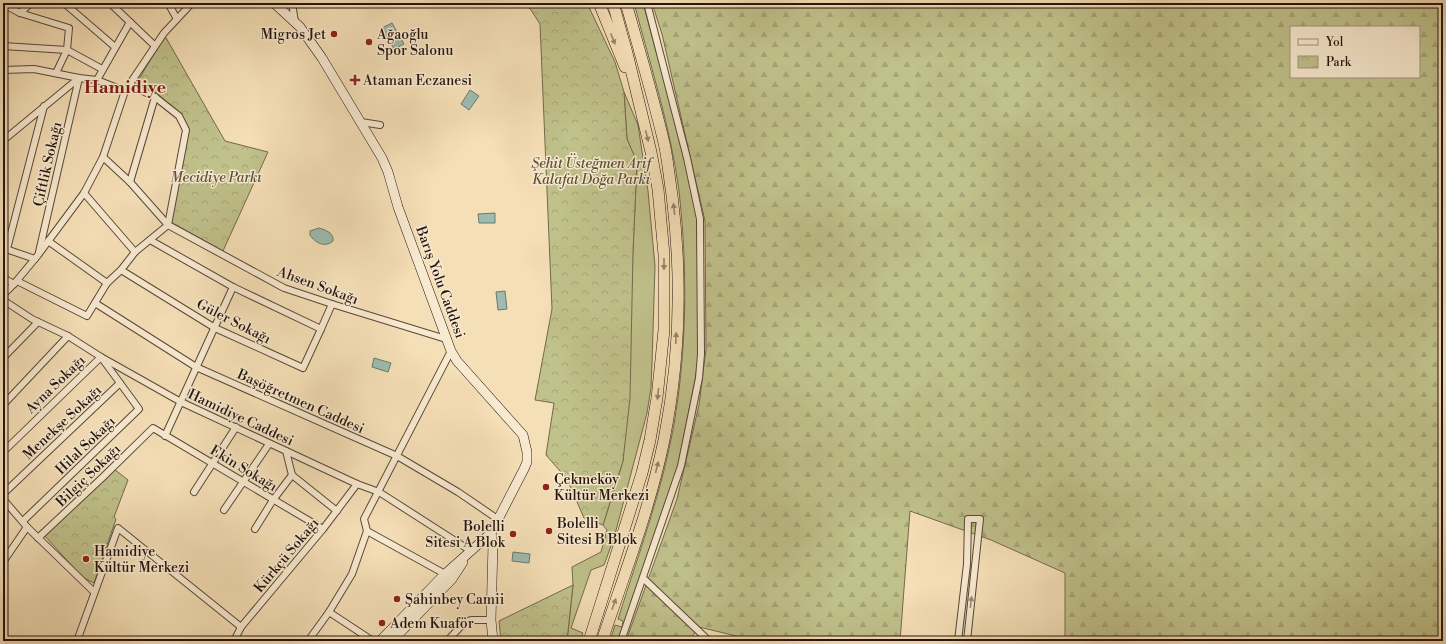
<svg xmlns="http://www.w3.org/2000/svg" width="1446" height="644" viewBox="0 0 1446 644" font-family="'Libre Bodoni',serif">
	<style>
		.grass { fill: #c0c18b; stroke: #726a4c }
		.forest { fill: url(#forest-firs); stroke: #726a4c; fill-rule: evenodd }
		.park { fill: url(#park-crowns); stroke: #726a4c }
		.water { fill: #9cbcb0; stroke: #6c796f }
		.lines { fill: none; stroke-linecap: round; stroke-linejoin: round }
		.street-casing { stroke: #594738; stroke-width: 8 }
		.secondary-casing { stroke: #25140d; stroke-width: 10 }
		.highway-casing { stroke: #25140d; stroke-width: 12 }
		.street { stroke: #f8ead0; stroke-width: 6 }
		.secondary { stroke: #f8ead0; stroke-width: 9 }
		.highway { stroke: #f5dfb7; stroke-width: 11 }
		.oneway { fill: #97846a }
		.oneway2 { fill: #998a78 }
		.poi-dot { fill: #8f2418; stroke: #f8ead0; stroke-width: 1.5 }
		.labels { text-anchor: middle; stroke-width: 3; stroke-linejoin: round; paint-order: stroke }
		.poi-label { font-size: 14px; fill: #25140d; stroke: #f8ead0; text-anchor: start }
		.park-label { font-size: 14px; font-style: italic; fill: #5b5139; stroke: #f8ead0 }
		.street-label { font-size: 14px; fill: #25140d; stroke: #f8ead0 }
		.district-label { font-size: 18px; font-weight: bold; fill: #7a1f14; stroke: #f8ead0 }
	</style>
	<defs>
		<pattern id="forest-firs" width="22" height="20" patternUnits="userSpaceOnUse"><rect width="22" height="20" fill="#c0c18b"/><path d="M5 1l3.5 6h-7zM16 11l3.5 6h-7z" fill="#a5a577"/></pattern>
		<pattern id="park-crowns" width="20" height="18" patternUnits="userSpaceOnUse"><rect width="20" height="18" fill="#c0c18b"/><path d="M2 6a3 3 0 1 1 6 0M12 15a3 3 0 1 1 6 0" fill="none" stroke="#a5a577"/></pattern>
	</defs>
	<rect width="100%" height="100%" fill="#f5dfb7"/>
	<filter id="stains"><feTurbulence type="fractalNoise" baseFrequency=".005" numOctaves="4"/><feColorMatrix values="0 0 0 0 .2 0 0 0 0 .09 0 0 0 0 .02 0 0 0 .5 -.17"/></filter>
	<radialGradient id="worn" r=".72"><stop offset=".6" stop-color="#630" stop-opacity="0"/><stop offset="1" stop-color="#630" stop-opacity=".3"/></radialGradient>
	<g class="grass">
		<path d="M 634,3 L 643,3 C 662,75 684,147 697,220 L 699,352 L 695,380 L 678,465 L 620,641 L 610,641 L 615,625 L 622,627 L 623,621 L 618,619 C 640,549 667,478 677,405 C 687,335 687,262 679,191 C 671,129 650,64 634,3 Z"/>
		<path d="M 624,92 L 638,125 L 648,191 L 655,266 L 652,363 L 651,388 L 647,413 L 614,538 L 604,565 L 591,570 L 571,628 L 583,633 L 580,641 L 567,641 L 573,585 L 572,567 L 601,552 L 607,530 L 603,525 L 623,461 L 637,163 L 627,139 Z"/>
	</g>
	<path class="forest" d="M 652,3 L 1443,3 L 1443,641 L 1065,641 L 1065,573 L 991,540 L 910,511 L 900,641 L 757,641 L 699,627 L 689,641 L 626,641 L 677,499 L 699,405 L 706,349 L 705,221 L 662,34 ZM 1291,27 L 1419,27 L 1419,77 L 1291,77 Z"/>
	<g class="park">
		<path d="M 524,3 L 587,3 L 615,62 L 624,92 L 627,139 L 637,162 L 633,253 L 630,398 L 623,461 L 603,525 L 584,518 L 567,479 L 546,455 L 554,403 L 535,400 L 552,309 L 540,24 L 531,10 Z"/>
		<path d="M 165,36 L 225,141 L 268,152 L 223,251 L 171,222 L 188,127 L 180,113 L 154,91 L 136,84 Z"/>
		<path d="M 114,469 L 128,480 L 114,517 L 116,519 L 94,583 L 82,577 L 44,535 Z"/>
		<path d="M 573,585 L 567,641 L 501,641 L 499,621 Z"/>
	</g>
	<g class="water">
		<path d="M 392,23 L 404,44 L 394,49 L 382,28 Z"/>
		<path d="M 470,90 L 479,96 L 469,110 L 461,104 Z"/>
		<path d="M 495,213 L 495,223 L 479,223 L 478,214 Z"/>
		<path d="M 319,228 C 326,230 334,233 333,241 C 325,248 315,243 310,235 L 310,231 Z"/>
		<path d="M 505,291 L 507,309 L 498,310 L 496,292 Z"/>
		<path d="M 374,358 L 391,363 L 388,372 L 372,367 Z"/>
		<path d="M 513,552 L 530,554 L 529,563 L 512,561 Z"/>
	</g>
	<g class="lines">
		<g class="street-casing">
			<g id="street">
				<path d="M 64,3 L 115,47"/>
				<path d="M 110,3 L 155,46"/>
				<path d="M 168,3 L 177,19"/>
				<path d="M 292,3 L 295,22"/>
				<path d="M 3,4 L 20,13 L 69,28 L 67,50 L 56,73"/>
				<path d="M 20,13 L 31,3"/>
				<path d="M 3,46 L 67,50 L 102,69"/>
				<path d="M 3,70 L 34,69 L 79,78 L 97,80 L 125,91"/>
				<path d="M 97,80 L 130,22"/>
				<path d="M 361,122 L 380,125"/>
				<path d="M 3,139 L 5,139 L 79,78"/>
				<path d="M 103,157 L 130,182 L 168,225 L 284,288 L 332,304 L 446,339"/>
				<path d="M 130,182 L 155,97"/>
				<path d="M 84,193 L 135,252"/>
				<path d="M 150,240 L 233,287 L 321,329 L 332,304"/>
				<path d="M 48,241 L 107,283"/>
				<path d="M 3,248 L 35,259"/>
				<path d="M 7,249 L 44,106"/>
				<path d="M 39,252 L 79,78"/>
				<path d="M 121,270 L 215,328 L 303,368 L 321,329"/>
				<path d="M 3,278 L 14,284"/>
				<path d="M 17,281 L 87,316 L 107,283 L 121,270 L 135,252 L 168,225 L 186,130 L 179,116 L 155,97 L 130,85"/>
				<path d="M 3,295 L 14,284 L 38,255 L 84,193 L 103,157 L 125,91 L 164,33 L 192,3"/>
				<path d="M 3,300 L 32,319 L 68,336 L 101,357 L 181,402 L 357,484 L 379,492 L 471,551"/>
				<path d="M 95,303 L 196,367 L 397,456 L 458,492 L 499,520"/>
				<path d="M 3,358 L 38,322"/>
				<path d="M 3,405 L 68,336"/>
				<path d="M 165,436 L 233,287"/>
				<path d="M 286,451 L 292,475 L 337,511"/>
				<path d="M 3,452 L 101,357 L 139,409 L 23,521"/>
				<path d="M 194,492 L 236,427"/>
				<path d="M 3,494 L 120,383"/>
				<path d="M 3,499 L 27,527 L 94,592"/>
				<path d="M 224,510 L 269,444"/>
				<path d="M 255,529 L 273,500 L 292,475"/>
				<path d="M 367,531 L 445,574"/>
				<path d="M 38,538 L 103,477 L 153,428 L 323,529"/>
				<path d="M 3,562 L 27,527"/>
				<path d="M 643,578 L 709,641"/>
				<path d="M 329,612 L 373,641"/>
				<path d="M 77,641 L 118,528 L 241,627"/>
				<path d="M 234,641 L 241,627 L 323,529 L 357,484"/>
				<path d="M 308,641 L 329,612 L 352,574 L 367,531 L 364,519 L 451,351"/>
				<path d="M 447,641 L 465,622 L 471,620 L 491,620"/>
				<path d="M 621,641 L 681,466 L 699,378 L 701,354 L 700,219 L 687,158 L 647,3"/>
				<path d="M 958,641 L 967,564 L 968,519 L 980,519 L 967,641"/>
			</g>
		</g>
		<g class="secondary-casing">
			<g id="secondary">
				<path d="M 274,3 L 300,27 L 322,58 L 382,158 L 388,172 L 398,207 L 451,351 L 457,361 L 523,435 L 527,452 L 527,462 L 524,469 L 491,533 L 445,574 L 380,641"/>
				<path d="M 491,533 L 493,544 L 491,620 L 493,641"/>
				<path d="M 392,641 L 452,579 L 463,562"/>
			</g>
		</g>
		<g class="highway-casing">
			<g id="highway">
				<path d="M 599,3 L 625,67"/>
				<path d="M 589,641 L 642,473 L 650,440 L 657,398 L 664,330 L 664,255 L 658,189 L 651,152 L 627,53 L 613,3"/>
				<path d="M 602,641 C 624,575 650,508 664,440 C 680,360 682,276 672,195 C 669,177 668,160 664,143 C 653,96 639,49 626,3"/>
			</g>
		</g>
		<use href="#street" class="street"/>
		<use href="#secondary" class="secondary"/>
		<use href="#highway" class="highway"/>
	</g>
	<defs><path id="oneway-solid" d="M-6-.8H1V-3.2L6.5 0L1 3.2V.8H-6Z"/></defs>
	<g class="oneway">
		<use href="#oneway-solid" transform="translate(613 39) rotate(68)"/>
		<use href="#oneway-solid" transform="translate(647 136) rotate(76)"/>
		<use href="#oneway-solid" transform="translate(674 209) rotate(-97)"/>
		<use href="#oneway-solid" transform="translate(664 264) rotate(90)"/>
		<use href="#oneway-solid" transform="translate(676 338) rotate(-87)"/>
		<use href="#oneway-solid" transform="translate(658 394) rotate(96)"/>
		<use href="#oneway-solid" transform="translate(657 467) rotate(-76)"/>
		<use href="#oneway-solid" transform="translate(614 604) rotate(-71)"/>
	</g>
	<use class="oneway2" href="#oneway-solid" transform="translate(971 602) rotate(-83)"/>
	<g class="poi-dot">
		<circle cx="334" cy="34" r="4"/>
		<circle cx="369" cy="42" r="4"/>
		<path d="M353 74h4v4h4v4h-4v4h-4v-4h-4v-4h4z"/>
		<circle cx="546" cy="487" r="4"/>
		<circle cx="549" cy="531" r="4"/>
		<circle cx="513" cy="534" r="4"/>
		<circle cx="86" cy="559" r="4"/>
		<circle cx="397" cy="599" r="4"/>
		<circle cx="382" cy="623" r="4"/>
	</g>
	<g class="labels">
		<g class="poi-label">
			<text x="326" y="39" text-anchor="end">Migros Jet</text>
			<text x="377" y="39">Ağaoğlu<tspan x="377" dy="16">Spor Salonu</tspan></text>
			<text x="363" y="85">Ataman Eczanesi</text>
			<text x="554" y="484">Çekmeköy<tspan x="554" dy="16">Kültür Merkezi</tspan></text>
			<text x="557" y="528">Bolelli<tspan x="557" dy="16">Sitesi B Blok</tspan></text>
			<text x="505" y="531" text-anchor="end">Bolelli<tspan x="505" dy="16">Sitesi A Blok</tspan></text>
			<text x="94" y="556">Hamidiye<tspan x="94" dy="16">Kültür Merkezi</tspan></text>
			<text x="405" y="604">Şahinbey Camii</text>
			<text x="390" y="628">Adem Kuaför</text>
		</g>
		<g class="park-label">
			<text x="591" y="168">Şehit Üsteğmen Arif<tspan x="591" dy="16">Kalafat Doğa Parkı</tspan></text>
			<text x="216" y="182">Mecidiye Parkı</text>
		</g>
		<g class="street-label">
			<text transform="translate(47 164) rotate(-77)" y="5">Çiftlik Sokağı</text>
			<text transform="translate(441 282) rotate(70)" y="5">Barış Yolu Caddesi</text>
			<text transform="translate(318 285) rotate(20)" y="5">Ahsen Sokağı</text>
			<text transform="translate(234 321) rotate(27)" y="5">Güler Sokağı</text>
			<text transform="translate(55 384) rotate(-44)" y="5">Ayna Sokağı</text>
			<text transform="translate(301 401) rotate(24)" y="5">Başöğretmen Caddesi</text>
			<text transform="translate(241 417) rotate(25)" y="5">Hamidiye Caddesi</text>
			<text transform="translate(62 422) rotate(-43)" y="5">Menekşe Sokağı</text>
			<text transform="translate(85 445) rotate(-44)" y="5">Hilal Sokağı</text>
			<text transform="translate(244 468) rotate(31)" y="5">Ekin Sokağı</text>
			<text transform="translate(88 475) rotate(-44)" y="5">Bilgiç Sokağı</text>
			<text transform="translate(286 555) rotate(-50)" y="5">Kürkçü Sokağı</text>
		</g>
		<g class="district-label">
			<text x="125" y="93">Hamidiye</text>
		</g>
	</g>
	<rect width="1446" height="644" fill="none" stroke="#f5dfb7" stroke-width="16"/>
	<rect x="4" y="4" width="1438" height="636" fill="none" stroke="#25140d" stroke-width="2"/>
	<rect x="8" y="8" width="1430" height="628" fill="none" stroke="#25140d"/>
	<rect x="1290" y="26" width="130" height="52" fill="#f8ead0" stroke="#a49482"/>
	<rect x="1298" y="39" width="20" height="6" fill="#f8ead0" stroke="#a49482"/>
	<text x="1326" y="46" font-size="12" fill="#25140d">Yol</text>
	<rect x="1298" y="56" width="20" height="12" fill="url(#park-crowns)" stroke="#a49482"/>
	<text x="1326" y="66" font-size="12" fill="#25140d">Park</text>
	<rect width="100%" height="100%" filter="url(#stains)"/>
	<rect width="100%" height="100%" fill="url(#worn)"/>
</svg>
